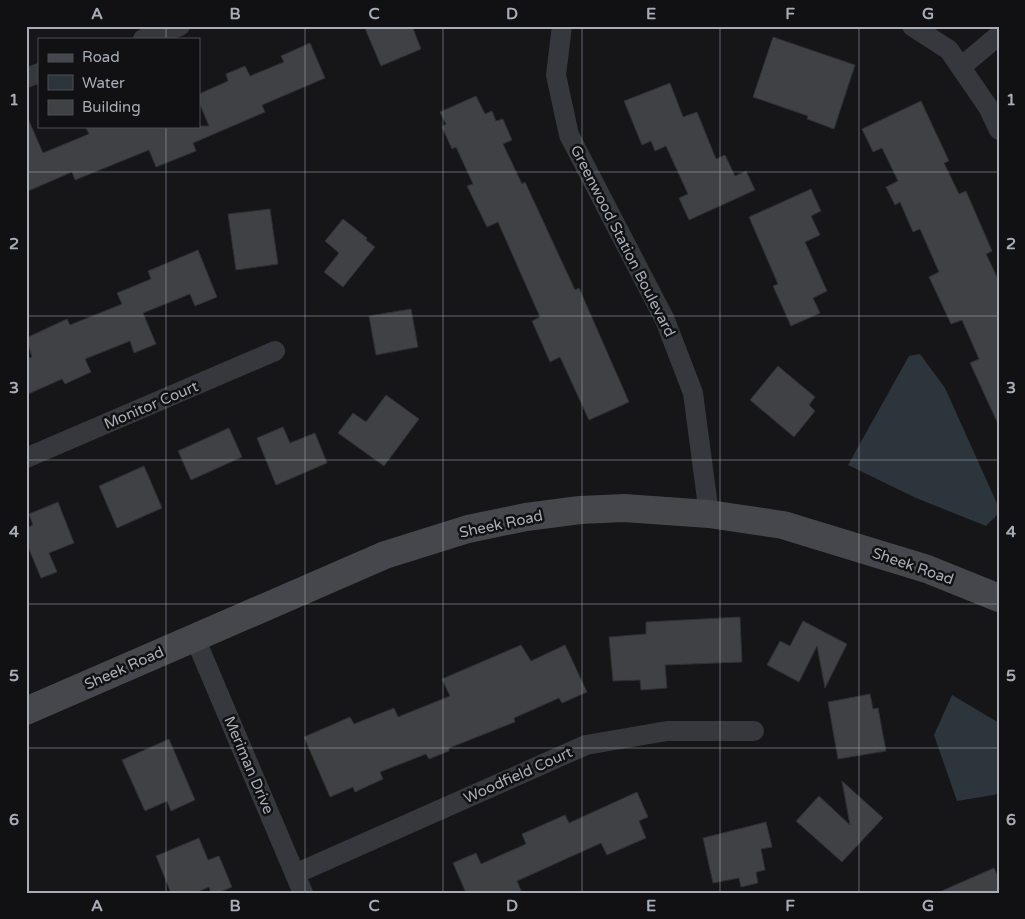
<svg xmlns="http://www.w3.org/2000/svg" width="1025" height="919" viewBox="0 0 1025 919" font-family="'Varela Round',sans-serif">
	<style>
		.water { fill: #2c353c }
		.building { fill: #404145; stroke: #303034 }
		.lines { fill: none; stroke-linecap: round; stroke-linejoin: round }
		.street { stroke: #37383d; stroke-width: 20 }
		.secondary { stroke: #45474d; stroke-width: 28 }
		.grid { fill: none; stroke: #a8adb8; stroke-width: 1; stroke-opacity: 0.55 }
		.labels { text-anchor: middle; stroke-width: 5; stroke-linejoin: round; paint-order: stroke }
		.street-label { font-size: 15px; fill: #a8adb8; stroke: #111113 }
		.neatline { fill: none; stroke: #a8adb8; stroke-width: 2 }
		.grid-label { font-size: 16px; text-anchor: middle; font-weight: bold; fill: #a8adb8 }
	</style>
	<rect width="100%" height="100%" fill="#161618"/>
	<g class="water">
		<path d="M 920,354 L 945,388 L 999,508 L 999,513 L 986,526 L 916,498 L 848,465 L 909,356 Z"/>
		<path d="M 952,695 L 999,723 L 999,794 L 957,801 L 934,735 Z"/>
	</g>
	<g class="building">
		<path d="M 364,26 L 412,26 L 421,49 L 381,66 Z"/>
		<path d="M 773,37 L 855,65 L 834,129 L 807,119 L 808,116 L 753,97 Z"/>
		<path d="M 310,43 L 325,78 L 262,105 L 265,112 L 193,143 L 196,151 L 156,167 L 149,150 L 75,180 L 72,172 L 26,192 L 26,114 L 43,153 L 89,134 L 85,126 L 209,126 L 199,102 L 199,94 L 228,81 L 226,74 L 245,66 L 250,76 L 284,62 L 281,56 Z"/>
		<path d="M 670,83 L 683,117 L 697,112 L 716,159 L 725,155 L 735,176 L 746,171 L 755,190 L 689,220 L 679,198 L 688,194 L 666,146 L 655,151 L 651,141 L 642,145 L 624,101 Z"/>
		<path d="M 476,96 L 485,114 L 492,111 L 496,121 L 503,119 L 512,140 L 503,144 L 522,184 L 525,182 L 575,290 L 579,288 L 629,402 L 589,420 L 560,357 L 550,362 L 532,321 L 540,317 L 498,222 L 487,227 L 467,186 L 473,184 L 456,147 L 452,149 L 442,127 L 446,124 L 440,112 Z"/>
		<path d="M 921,101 L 949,161 L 944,163 L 959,194 L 966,191 L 992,251 L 986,254 L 999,281 L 999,426 L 970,363 L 979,359 L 962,320 L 951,324 L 929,277 L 939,272 L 920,229 L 913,232 L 900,202 L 895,205 L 886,187 L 898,181 L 882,148 L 873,152 L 862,129 Z"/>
		<path d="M 811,189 L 821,211 L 811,216 L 820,235 L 805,242 L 827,291 L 813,298 L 820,313 L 791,326 L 773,286 L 778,284 L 749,217 Z"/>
		<path d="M 270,209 L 278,264 L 236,270 L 228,214 Z"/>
		<path d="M 343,219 L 367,238 L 366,240 L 375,247 L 343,287 L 324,272 L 339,253 L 325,241 Z"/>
		<path d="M 198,250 L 217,297 L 195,306 L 190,294 L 143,313 L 156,344 L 134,353 L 130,341 L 85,359 L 91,372 L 65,384 L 62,379 L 26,395 L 26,359 L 32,357 L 26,338 L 67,319 L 70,325 L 122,304 L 117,293 L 151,279 L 148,271 Z"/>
		<path d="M 411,309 L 418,347 L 376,355 L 369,316 Z"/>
		<path d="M 778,366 L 815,397 L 809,405 L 815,411 L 794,437 L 750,400 Z"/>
		<path d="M 386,395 L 419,419 L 384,466 L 338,433 L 353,413 L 366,422 Z"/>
		<path d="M 283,427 L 290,443 L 315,433 L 327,463 L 276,485 L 257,438 Z"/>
		<path d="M 229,428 L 242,457 L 191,480 L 178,451 Z"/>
		<path d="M 144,466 L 162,508 L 117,528 L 99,486 Z"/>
		<path d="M 58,502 L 74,543 L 49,553 L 57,572 L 41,578 L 26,542 L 26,528 L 33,525 L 29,514 Z"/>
		<path d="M 740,617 L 742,662 L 665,665 L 667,688 L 641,690 L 640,680 L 613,681 L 609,637 L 646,634 L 646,622 Z"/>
		<path d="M 803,621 L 847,644 L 825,688 L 817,646 L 799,682 L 767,665 L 780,641 L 790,646 Z"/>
		<path d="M 521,645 L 531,661 L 565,645 L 587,692 L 562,703 L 559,698 L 514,718 L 515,722 L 449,748 L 449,751 L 429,759 L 426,754 L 380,772 L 383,779 L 355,792 L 353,787 L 330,797 L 304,737 L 350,717 L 354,724 L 394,708 L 398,717 L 450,696 L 442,679 Z"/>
		<path d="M 870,694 L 873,709 L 878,708 L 886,751 L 838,759 L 828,702 Z"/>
		<path d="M 169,739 L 195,800 L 171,811 L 167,801 L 145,811 L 122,760 Z"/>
		<path d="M 842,781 L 883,818 L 842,862 L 796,821 L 819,796 L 850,825 Z"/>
		<path d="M 637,792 L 648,817 L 639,821 L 646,838 L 607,855 L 601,843 L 517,881 L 522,893 L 466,893 L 453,863 L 476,853 L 481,864 L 526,844 L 522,834 L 565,815 L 569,823 Z"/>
		<path d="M 766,822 L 772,847 L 761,849 L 765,870 L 756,872 L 758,883 L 741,887 L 739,878 L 713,883 L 703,838 Z"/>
		<path d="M 199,838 L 208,860 L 219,856 L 232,887 L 218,893 L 211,893 L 209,887 L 195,893 L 171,893 L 156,856 Z"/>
		<path d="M 994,868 L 999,879 L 999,893 L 937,893 Z"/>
	</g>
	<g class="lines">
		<g class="street">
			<path d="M 562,26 L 556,75 L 569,135 L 665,320 L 693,393 L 709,514"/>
			<path d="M 912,26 L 949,50 L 988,107 L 999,130"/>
			<path d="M 143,39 L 180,26"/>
			<path d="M 961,67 L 999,35"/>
			<path d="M 26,78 L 39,73"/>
			<path d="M 26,458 L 275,351"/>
			<path d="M 195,638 L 303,893"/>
			<path d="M 295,874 L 586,745 L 667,731 L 754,731"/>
		</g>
		<path class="secondary" d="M 26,711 L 385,555 L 468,529 L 526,517 L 580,510 L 624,508 L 709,514 L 783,525 L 927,569 L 999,598"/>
	</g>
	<path class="grid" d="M 166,26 L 166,39M 305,26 L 305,893M 443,26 L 443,893M 582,26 L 582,893M 720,26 L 720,893M 859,26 L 859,893M 166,126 L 166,893M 26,172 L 999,172M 26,316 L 999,316M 26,460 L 999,460M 26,604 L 999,604M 26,748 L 999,748"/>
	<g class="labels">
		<g class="street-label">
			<text transform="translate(623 241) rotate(63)" y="5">Greenwood Station Boulevard</text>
			<text transform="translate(151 405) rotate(-23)" y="5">Monitor Court</text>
			<text transform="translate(501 524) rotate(-12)" y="5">Sheek Road</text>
			<text transform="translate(913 566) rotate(19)" y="5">Sheek Road</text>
			<text transform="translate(124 668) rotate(-24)" y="5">Sheek Road</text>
			<text transform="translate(249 765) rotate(67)" y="5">Meriman Drive</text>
			<text transform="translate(518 775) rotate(-24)" y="5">Woodfield Court</text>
		</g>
	</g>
	<rect width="1025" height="919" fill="none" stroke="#111113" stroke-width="55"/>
	<rect x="38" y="38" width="162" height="90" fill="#111113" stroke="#4d4f55"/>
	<rect x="48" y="54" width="25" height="8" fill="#45474d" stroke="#4d4f55"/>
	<text x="82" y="62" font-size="15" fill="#a8adb8">Road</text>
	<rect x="48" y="75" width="25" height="15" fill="#2c353c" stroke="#4d4f55"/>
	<text x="82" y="88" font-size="15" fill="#a8adb8">Water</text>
	<rect x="48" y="100" width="25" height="15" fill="#404145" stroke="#4d4f55"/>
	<text x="82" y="112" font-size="15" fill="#a8adb8">Building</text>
	<rect x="28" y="28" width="970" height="864" class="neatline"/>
	<g class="grid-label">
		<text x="97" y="19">A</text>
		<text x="235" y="19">B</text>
		<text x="374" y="19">C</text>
		<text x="512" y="19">D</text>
		<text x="651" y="19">E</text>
		<text x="790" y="19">F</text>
		<text x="928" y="19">G</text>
		<text x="14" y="105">1</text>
		<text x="1011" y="105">1</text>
		<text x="14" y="249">2</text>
		<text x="1011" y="249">2</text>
		<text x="14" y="393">3</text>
		<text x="1011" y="393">3</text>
		<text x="14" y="537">4</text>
		<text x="1011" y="537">4</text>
		<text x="14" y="681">5</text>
		<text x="1011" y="681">5</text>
		<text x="14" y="825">6</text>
		<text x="1011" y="825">6</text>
		<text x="97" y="911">A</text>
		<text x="235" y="911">B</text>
		<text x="374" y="911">C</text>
		<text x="512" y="911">D</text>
		<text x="651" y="911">E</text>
		<text x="790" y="911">F</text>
		<text x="928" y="911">G</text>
	</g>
</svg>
